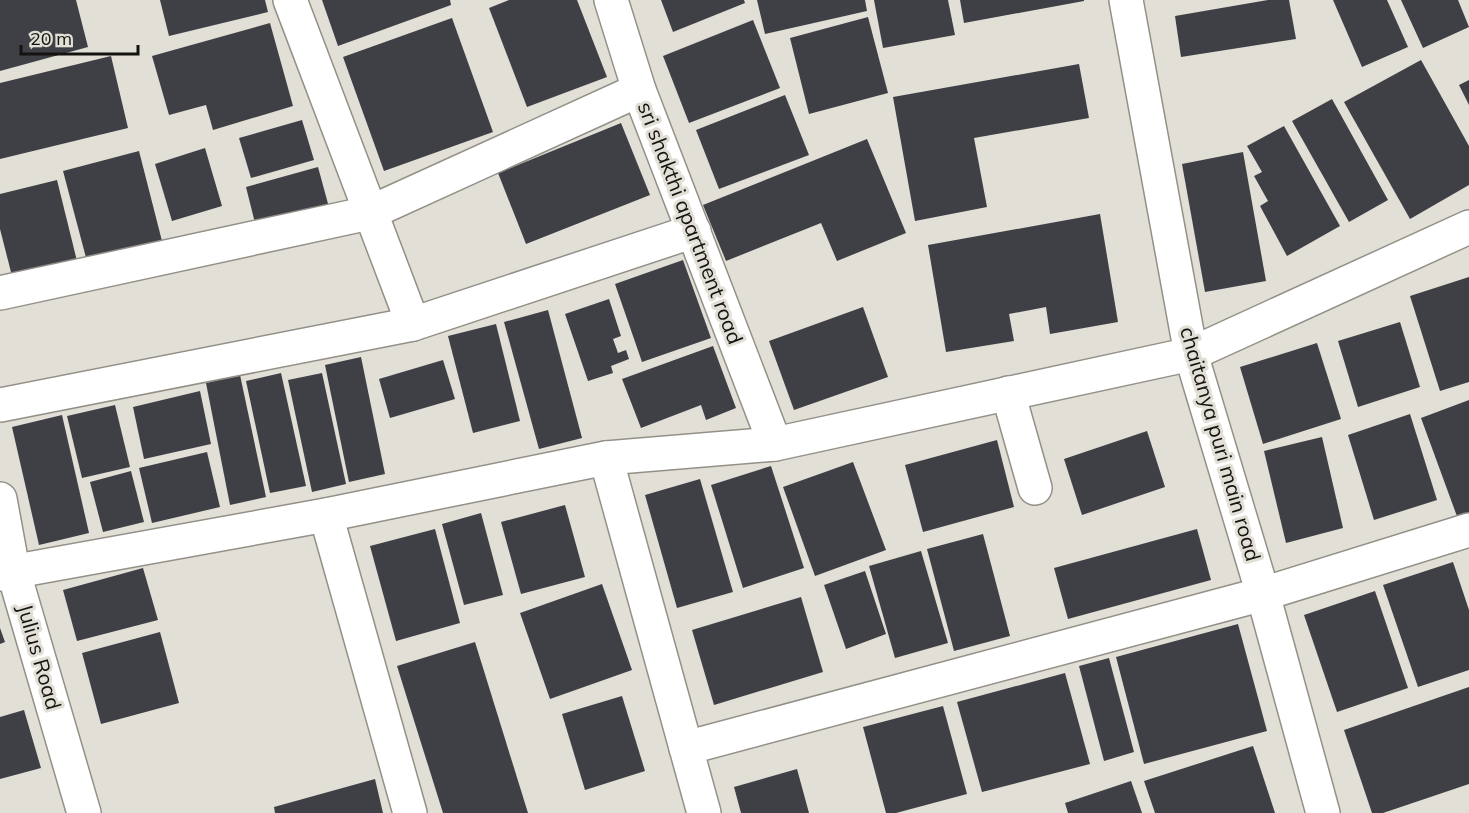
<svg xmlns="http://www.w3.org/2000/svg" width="1469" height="813" viewBox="0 0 1469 813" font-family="Mulish,sans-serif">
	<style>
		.building { fill: #3f3f46 }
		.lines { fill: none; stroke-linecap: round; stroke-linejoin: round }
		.minor-casing { stroke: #939088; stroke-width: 36 }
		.minor { stroke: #fff; stroke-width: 33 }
		.labels { text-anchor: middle; stroke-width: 6; stroke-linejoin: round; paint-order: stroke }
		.street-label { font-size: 21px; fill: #141310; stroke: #e2dfd6 }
	</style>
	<rect width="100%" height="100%" fill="#e2dfd6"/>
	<g class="building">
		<path d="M 0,0 L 76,0 L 88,47 L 0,71 Z"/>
		<path d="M 160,0 L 265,0 L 268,12 L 169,36 Z"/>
		<path d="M 322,0 L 450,0 L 451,5 L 338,46 Z"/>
		<path d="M 509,0 L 577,0 L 607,77 L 527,107 L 489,8 Z"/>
		<path d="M 661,0 L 744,0 L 745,3 L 673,32 Z"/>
		<path d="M 757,0 L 865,0 L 867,11 L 765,34 Z"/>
		<path d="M 874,0 L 948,0 L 955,35 L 883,48 Z"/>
		<path d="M 960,0 L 1084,0 L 1084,1 L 964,23 Z"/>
		<path d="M 1268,0 L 1289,0 L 1296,39 L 1181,57 L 1175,16 Z"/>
		<path d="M 1333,0 L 1387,0 L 1408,47 L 1362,67 Z"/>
		<path d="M 1401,0 L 1458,0 L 1469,27 L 1423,48 Z"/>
		<path d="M 868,17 L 888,93 L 809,114 L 790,38 Z"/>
		<path d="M 452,18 L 493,132 L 384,171 L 343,57 Z"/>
		<path d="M 753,20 L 780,88 L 689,123 L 663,56 Z"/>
		<path d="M 270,23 L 293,106 L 213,130 L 206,105 L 169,115 L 152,56 Z"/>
		<path d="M 111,56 L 128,128 L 0,159 L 0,83 Z"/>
		<path d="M 1421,60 L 1469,146 L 1469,185 L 1410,219 L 1344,102 Z"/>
		<path d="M 1079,64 L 1089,118 L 974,138 L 987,207 L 915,221 L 893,97 Z"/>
		<path d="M 1469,80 L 1469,105 L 1459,85 Z"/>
		<path d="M 785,95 L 809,155 L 719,189 L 696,130 Z"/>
		<path d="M 1332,99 L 1388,200 L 1349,222 L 1292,121 Z"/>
		<path d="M 302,120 L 314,160 L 251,178 L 239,138 Z"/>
		<path d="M 621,123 L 650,195 L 526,244 L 498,173 Z"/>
		<path d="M 1284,126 L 1340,226 L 1287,256 L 1260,206 L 1268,201 L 1254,176 L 1262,172 L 1247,146 Z"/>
		<path d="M 867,139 L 906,233 L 837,261 L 821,223 L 726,261 L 703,205 Z"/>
		<path d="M 205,148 L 222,206 L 172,221 L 155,164 Z"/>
		<path d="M 139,151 L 163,245 L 88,265 L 63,171 Z"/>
		<path d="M 1243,152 L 1266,281 L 1205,292 L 1182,164 Z"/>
		<path d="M 318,167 L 330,211 L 257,231 L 246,187 Z"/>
		<path d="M 57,180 L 77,261 L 12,276 L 0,229 L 0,194 Z"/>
		<path d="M 1100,214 L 1118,322 L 1050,334 L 1046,307 L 1009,314 L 1014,341 L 946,352 L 928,245 Z"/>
		<path d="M 683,260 L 711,338 L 642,362 L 615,284 Z"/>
		<path d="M 1469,277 L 1469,382 L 1440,391 L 1410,296 Z"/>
		<path d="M 609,299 L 621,336 L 613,339 L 618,353 L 626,350 L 629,359 L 611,366 L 613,373 L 588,381 L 565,314 Z"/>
		<path d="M 863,307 L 888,377 L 794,410 L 769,341 Z"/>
		<path d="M 548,310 L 582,438 L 539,449 L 504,322 Z"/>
		<path d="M 1400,322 L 1420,387 L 1358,407 L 1338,341 Z"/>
		<path d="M 496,324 L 520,421 L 473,433 L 448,336 Z"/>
		<path d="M 1317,343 L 1341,419 L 1263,444 L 1240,367 Z"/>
		<path d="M 713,346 L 736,408 L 706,420 L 701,405 L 641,428 L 622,379 Z"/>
		<path d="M 361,357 L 385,474 L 349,482 L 325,365 Z"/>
		<path d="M 443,360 L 455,399 L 390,418 L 379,379 Z"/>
		<path d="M 281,373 L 306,486 L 270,493 L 246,381 Z"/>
		<path d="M 322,373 L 346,484 L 312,492 L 288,380 Z"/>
		<path d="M 240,375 L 266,497 L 230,505 L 206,383 Z"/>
		<path d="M 200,391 L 211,444 L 144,459 L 133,407 Z"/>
		<path d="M 1469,400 L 1469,515 L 1458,519 L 1421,418 Z"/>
		<path d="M 115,405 L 130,467 L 82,478 L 67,416 Z"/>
		<path d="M 1410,414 L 1437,500 L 1374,520 L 1348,435 Z"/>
		<path d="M 62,415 L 89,533 L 39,545 L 12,427 Z"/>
		<path d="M 1147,431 L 1165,487 L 1082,515 L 1064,459 Z"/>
		<path d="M 1322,437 L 1343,528 L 1286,543 L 1264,451 Z"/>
		<path d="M 997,440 L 1014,507 L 923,532 L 905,465 Z"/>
		<path d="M 207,452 L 220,507 L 152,523 L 139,468 Z"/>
		<path d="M 853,462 L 886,550 L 815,576 L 783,487 Z"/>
		<path d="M 771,466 L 804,568 L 743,588 L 711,485 Z"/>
		<path d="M 131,471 L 144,522 L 103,532 L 90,482 Z"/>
		<path d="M 700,479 L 733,592 L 677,608 L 645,495 Z"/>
		<path d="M 565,505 L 585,577 L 521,594 L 501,522 Z"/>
		<path d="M 481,513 L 503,595 L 464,605 L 442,524 Z"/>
		<path d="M 435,529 L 460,623 L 396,641 L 370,546 Z"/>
		<path d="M 1197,529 L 1211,580 L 1068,619 L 1054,568 Z"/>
		<path d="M 983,534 L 1010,636 L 954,651 L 927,549 Z"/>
		<path d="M 921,551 L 948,643 L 895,658 L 869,566 Z"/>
		<path d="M 1453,562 L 1469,610 L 1469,670 L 1418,687 L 1383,585 Z"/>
		<path d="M 143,568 L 158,620 L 77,641 L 63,590 Z"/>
		<path d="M 865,571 L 886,634 L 846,649 L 824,585 Z"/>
		<path d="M 602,584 L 632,670 L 550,699 L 520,613 Z"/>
		<path d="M 1375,591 L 1408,688 L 1337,712 L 1304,615 Z"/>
		<path d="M 801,597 L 823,672 L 714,705 L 692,630 Z"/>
		<path d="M 1238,624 L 1267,731 L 1144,764 L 1116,657 Z"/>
		<path d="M 0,628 L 5,642 L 0,644 Z"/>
		<path d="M 160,632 L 179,703 L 101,724 L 82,653 Z"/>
		<path d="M 475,642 L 528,813 L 443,813 L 397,666 Z"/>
		<path d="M 1109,658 L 1134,752 L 1104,761 L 1079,666 Z"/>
		<path d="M 1065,673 L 1090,764 L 982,792 L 957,702 Z"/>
		<path d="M 1469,687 L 1469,784 L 1383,813 L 1372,813 L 1344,730 Z"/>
		<path d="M 622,696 L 645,771 L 585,790 L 562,714 Z"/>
		<path d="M 943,706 L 967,794 L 896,813 L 886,813 L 863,727 Z"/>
		<path d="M 24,710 L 41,768 L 0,779 L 0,717 Z"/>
		<path d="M 1253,746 L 1275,813 L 1155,813 L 1144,781 Z"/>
		<path d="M 797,769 L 809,813 L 741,813 L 734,787 Z"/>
		<path d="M 375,779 L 383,813 L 275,813 L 274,807 Z"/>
		<path d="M 1131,781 L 1142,813 L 1068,813 L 1065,803 Z"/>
	</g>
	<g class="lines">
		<g class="minor-casing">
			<g id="minor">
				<path d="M 290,0 L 413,324"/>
				<path d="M 611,0 L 639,90 L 775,444"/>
				<path d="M 1126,0 L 1191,354 L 1263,594 L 1323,813"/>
				<path d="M 0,293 L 369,213 L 639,90"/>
				<path d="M 1008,393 L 1035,488"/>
				<path d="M 0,405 L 413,324 L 694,231"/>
				<path d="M 606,458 L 704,813"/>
				<path d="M 0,499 L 13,570 L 84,813"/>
				<path d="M 326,515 L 410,813"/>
				<path d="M 0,574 L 326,515 L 606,458 L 775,444 L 1191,354 L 1469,227"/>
				<path d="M 686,748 L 1263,594 L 1469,530"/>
			</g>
		</g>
		<use href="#minor" class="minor"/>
	</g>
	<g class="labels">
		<g class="street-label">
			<text transform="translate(690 223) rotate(69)" y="7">sri shakthi apartment road</text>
			<text transform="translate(1220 444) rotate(74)" y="7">chaitanya puri main road</text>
			<text transform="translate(39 657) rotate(74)" y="7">Julius Road</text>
		</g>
	</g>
	<path d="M21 45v9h117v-9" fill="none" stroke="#141310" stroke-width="3"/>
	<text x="30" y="45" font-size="18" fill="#141310" stroke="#e2dfd6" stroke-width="4.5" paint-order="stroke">20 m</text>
</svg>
